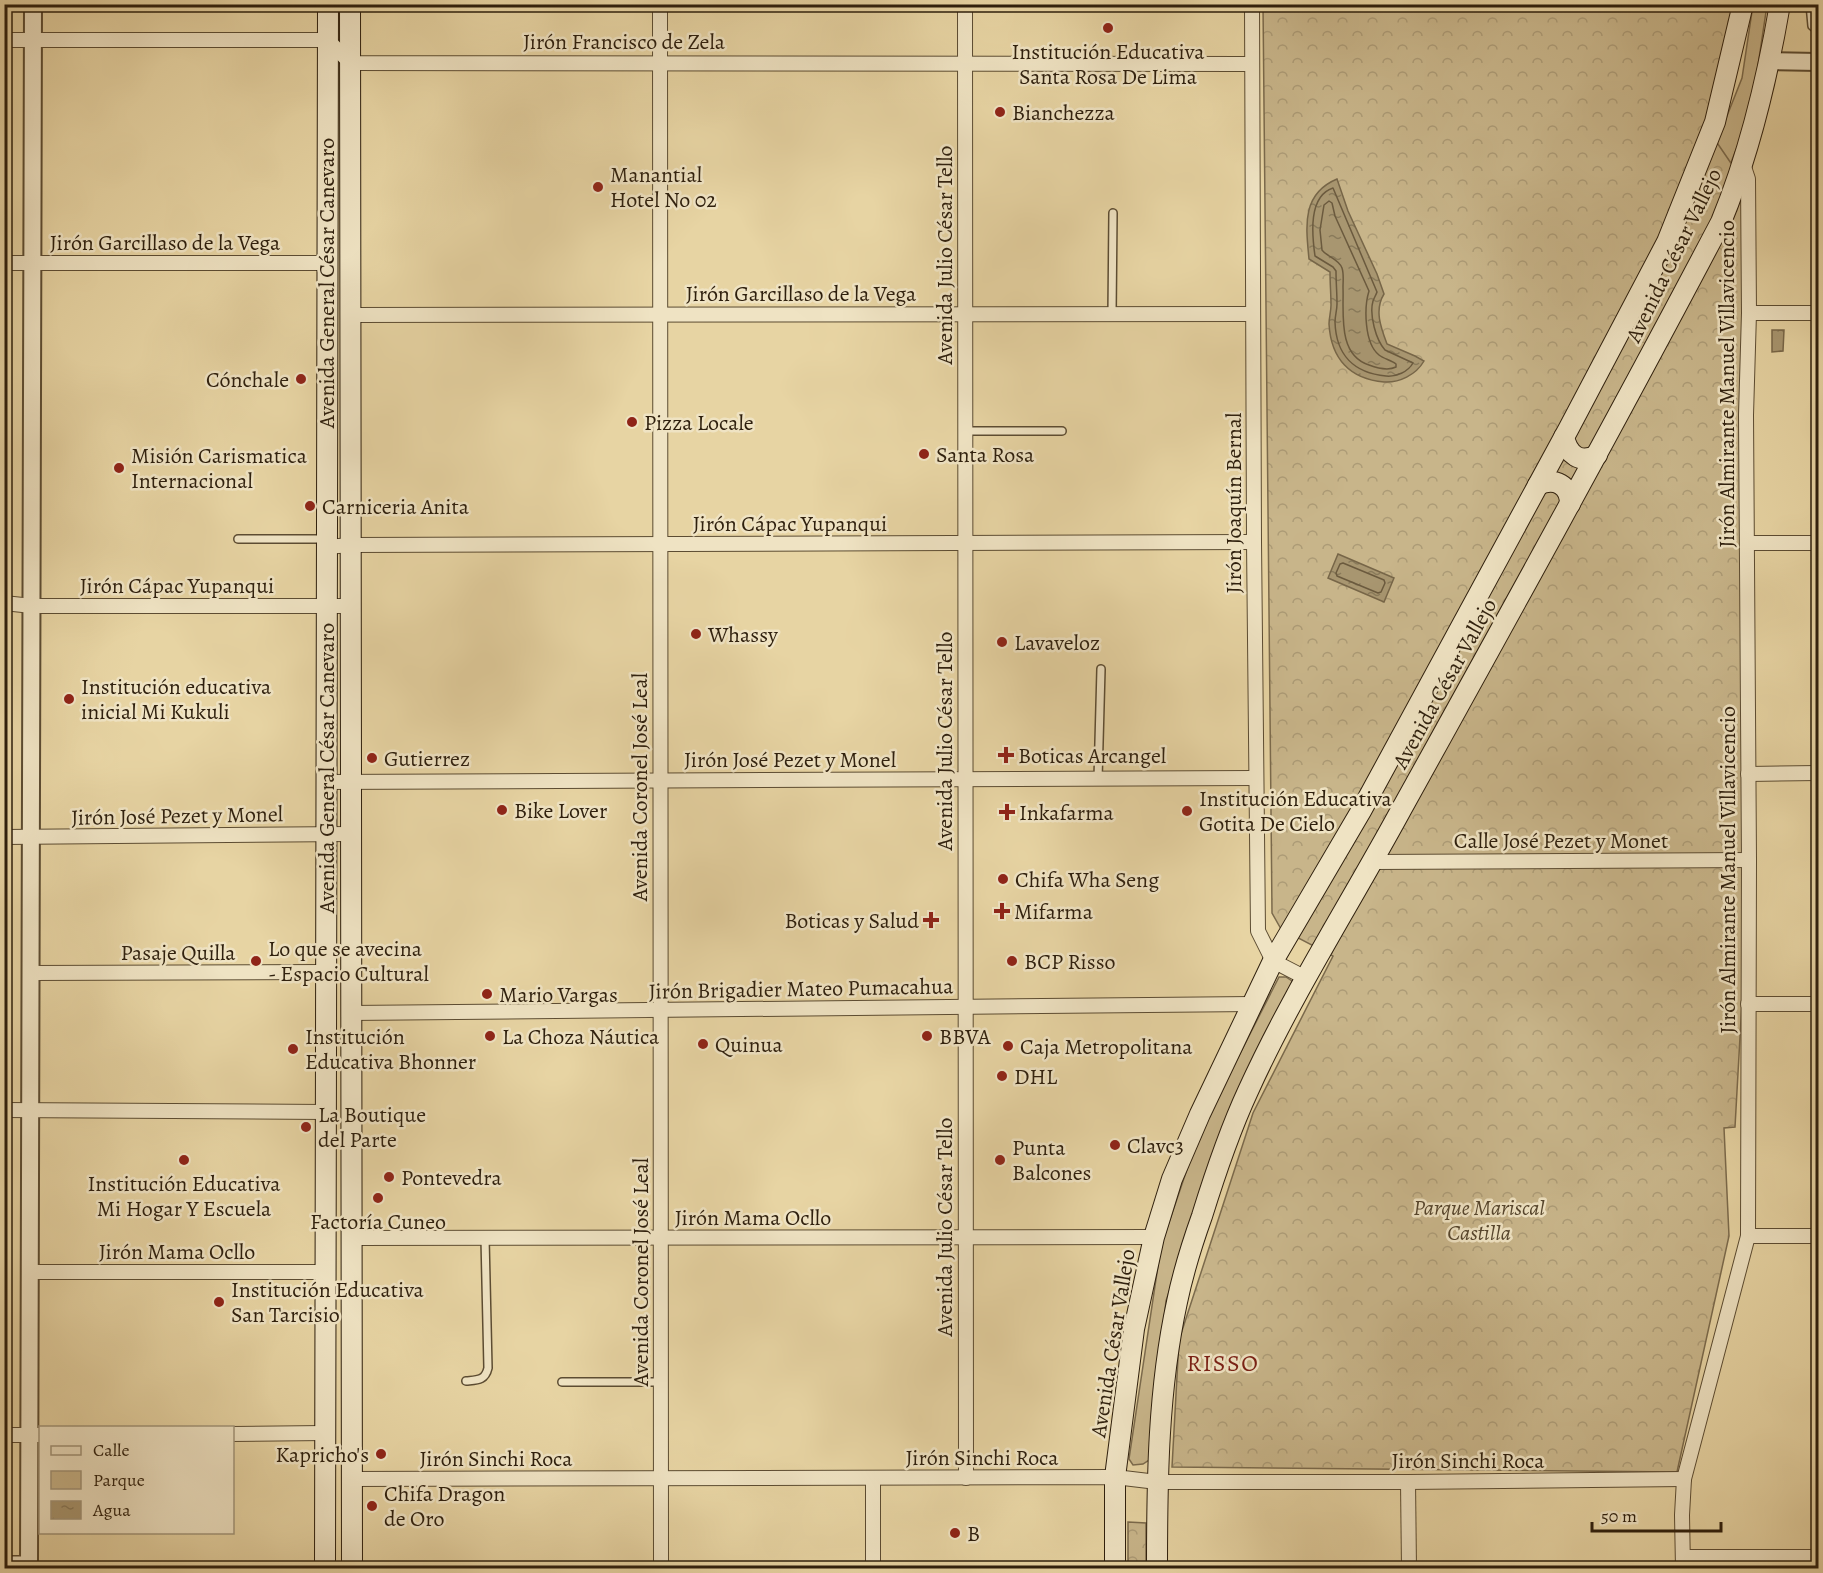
<svg xmlns="http://www.w3.org/2000/svg" width="1823" height="1573" viewBox="0 0 1823 1573" font-family="Alegreya,serif">
	<style>
		.green { fill: #c8b58a; stroke: #7b6a4c; stroke-width: 1.5 }
		.forest { fill: url(#forest-crowns); stroke: #7b6a4c; stroke-width: 1.5 }
		.water { fill: url(#water-ripples); stroke: #776648; stroke-width: 1.5 }
		.lines { fill: none; stroke-linecap: round; stroke-linejoin: round }
		.shore { stroke: #6b5a3e; stroke-width: 1.5 }
		.service-casing { stroke: #5c4c32; stroke-width: 10 }
		.minor-casing { stroke: #5c4c32; stroke-width: 16 }
		.tertiary-casing { stroke: #5c4c32; stroke-width: 20 }
		.secondary-casing { stroke: #2e1f0d; stroke-width: 22 }
		.service { stroke: #efe3c3; stroke-width: 7 }
		.minor { stroke: #efe3c3; stroke-width: 14 }
		.tertiary { stroke: #efe3c3; stroke-width: 16 }
		.secondary { stroke: #efe3c3; stroke-width: 20 }
		.poi-dot { fill: #8f2418; stroke: #efe3c3; stroke-width: 2 }
		.labels { text-anchor: middle; stroke-width: 5; stroke-linejoin: round; paint-order: stroke }
		.street-label { font-size: 22px; fill: #2e1f0d; stroke: #efe3c3 }
		.poi-label { font-size: 22px; fill: #2e1f0d; stroke: #efe3c3; text-anchor: start }
		.park-label { font-size: 22px; font-style: italic; fill: #54442c; stroke: #efe3c3 }
		.neighbourhood-label { font-size: 24px; letter-spacing: 1.5px; fill: #7a1f14; stroke: #efe3c3 }
	</style>
	<defs>
		<pattern id="forest-crowns" width="20" height="18" patternUnits="userSpaceOnUse" patternTransform="scale(1.5)"><rect width="20" height="18" fill="#c8b58a"/><path d="M2 6a3 3 0 1 1 6 0M12 15a3 3 0 1 1 6 0" fill="none" stroke="#ac9b76"/></pattern>
		<pattern id="water-ripples" width="26" height="14" patternUnits="userSpaceOnUse" patternTransform="scale(1.5)"><rect width="26" height="14" fill="#a89670"/><path d="M2 4q2-2 4 0t4 0M15 11q2-2 4 0t4 0" fill="none" stroke="#897a5a"/></pattern>
	</defs>
	<rect width="100%" height="100%" fill="#e7d4a3"/>
	<filter id="stains"><feTurbulence type="fractalNoise" baseFrequency=".00333" numOctaves="4"/><feColorMatrix values="0 0 0 0 .2 0 0 0 0 .09 0 0 0 0 .02 0 0 0 .5 -.17"/></filter>
	<radialGradient id="worn" r=".72"><stop offset=".6" stop-color="#630" stop-opacity="0"/><stop offset="1" stop-color="#630" stop-opacity=".3"/></radialGradient>
	<g class="green">
		<path d="M 1753,5 L 1767,5 L 1751,112 L 1705,228 L 1698,189 L 1742,78 Z"/>
		<path d="M 1279,977 L 1286,977 L 1292,981 L 1291,986 L 1221,1137 L 1166,1301 L 1149,1460 L 1143,1464 L 1133,1465 L 1129,1459 L 1161,1246 L 1199,1134 Z"/>
	</g>
	<g class="forest">
		<path d="M 1263,5 L 1738,5 L 1707,128 L 1750,191 L 1742,1001 L 1735,1127 L 1724,1128 L 1729,1236 L 1677,1472 L 1172,1467 L 1179,1340 L 1253,1113 L 1333,956 L 1281,929 L 1272,913 Z"/>
		<path d="M 1128,1522 L 1146,1523 L 1146,1568 L 1128,1568 Z"/>
	</g>
	<g class="water">
		<path d="M 1337,179 L 1348,211 L 1377,274 L 1384,294 C 1374,310 1381,328 1387,344 L 1415,356 L 1424,361 C 1416,375 1399,383 1384,382 C 1350,379 1331,359 1329,324 C 1329,318 1331,312 1331,305 C 1331,295 1330,283 1330,272 L 1309,259 C 1306,227 1301,194 1337,179 Z"/>
		<path d="M 1772,330 L 1784,330 L 1783,351 L 1772,352 Z"/>
		<path d="M 1338,554 L 1394,578 L 1384,602 L 1328,578 Z"/>
	</g>
	<g class="lines">
		<g class="shore">
			<path d="M 1333,188 L 1377,292 C 1376,295 1374,298 1373,301 C 1369,315 1376,340 1385,350 L 1413,363 C 1408,372 1396,377 1386,376 C 1354,373 1336,355 1335,322 C 1335,316 1337,310 1337,304 C 1337,293 1336,282 1336,271 L 1333,267 L 1315,256 C 1312,235 1308,196 1333,188 Z"/>
			<path d="M 1329,201 L 1332,203 L 1335,216 L 1369,291 C 1364,307 1364,343 1379,355 C 1384,359 1391,360 1396,364 L 1396,367 C 1388,371 1377,368 1369,365 C 1337,355 1344,312 1343,287 C 1343,281 1344,274 1342,268 C 1339,259 1327,257 1322,250 L 1320,230 L 1324,205 Z"/>
			<path d="M 1343,563 L 1384,580 L 1385,583 L 1381,592 L 1378,593 L 1337,576 L 1336,573 L 1340,564 Z"/>
		</g>
		<g class="service-casing">
			<g id="service">
				<path d="M 1810,4 L 1812,26 L 1818,31"/>
				<path d="M 1112,314 L 1113,213"/>
				<path d="M 966,431 L 1062,431"/>
				<path d="M 238,539 L 326,539"/>
				<path d="M 1098,779 L 1101,669"/>
				<path d="M 466,1381 C 477,1380 485,1381 488,1368 L 485,1238"/>
				<path d="M 562,1382 L 660,1382"/>
				<path d="M 4,1560 L 29,1560"/>
			</g>
		</g>
		<g class="minor-casing">
			<g id="minor">
				<path d="M 660,4 L 661,1568"/>
				<path d="M 965,4 L 966,1478"/>
				<path d="M 1252,4 L 1254,542 L 1258,931 L 1273,961 L 1306,978"/>
				<path d="M 4,40 L 328,40 L 350,63 L 1252,64"/>
				<path d="M 4,263 L 326,263"/>
				<path d="M 1749,313 L 1818,313"/>
				<path d="M 349,315 L 1253,314"/>
				<path d="M 1747,543 L 1818,543"/>
				<path d="M 326,547 L 351,545 L 1254,542"/>
				<path d="M 4,603 L 32,606 L 350,606"/>
				<path d="M 1748,774 L 1818,773"/>
				<path d="M 326,782 L 1255,778"/>
				<path d="M 4,837 L 350,834"/>
				<path d="M 1373,862 L 1749,860"/>
				<path d="M 30,973 L 325,972"/>
				<path d="M 1748,1004 L 1818,1004"/>
				<path d="M 350,1013 L 1253,1004"/>
				<path d="M 4,1110 L 325,1112"/>
				<path d="M 1748,1236 L 1818,1236"/>
				<path d="M 352,1238 L 1154,1237"/>
				<path d="M 29,1272 L 325,1272"/>
				<path d="M 232,1434 L 325,1433"/>
				<path d="M 4,1435 L 40,1435"/>
				<path d="M 352,1479 L 1115,1477 L 1157,1482 L 1408,1482 L 1684,1479"/>
				<path d="M 873,1479 L 873,1568"/>
				<path d="M 1408,1482 L 1409,1568"/>
				<path d="M 1683,1557 L 1818,1557"/>
				<path d="M 1683,1568 L 1682,1515 L 1684,1479 L 1748,1236 L 1749,860 L 1746,415 L 1749,313 L 1748,179 L 1743,164"/>
			</g>
		</g>
		<g class="tertiary-casing">
			<g id="tertiary">
				<path d="M 1770,61 L 1818,62"/>
				<path d="M 29,1568 L 33,4"/>
			</g>
		</g>
		<g class="secondary-casing">
			<g id="secondary">
				<path d="M 350,4 L 352,1568"/>
				<path d="M 1564,437 C 1568,455 1580,464 1597,455"/>
				<path d="M 1538,485 C 1555,477 1570,485 1570,504"/>
				<path d="M 325,1568 L 328,4"/>
				<path d="M 1115,1568 L 1115,1477 L 1134,1329 L 1154,1237 L 1172,1179 L 1200,1114 L 1273,961 L 1361,811 L 1569,428 L 1667,242 L 1715,122 L 1743,4"/>
				<path d="M 1157,1568 C 1157,1479 1158,1390 1177,1302 C 1183,1273 1192,1244 1202,1216 C 1215,1174 1229,1132 1248,1091 C 1292,994 1350,904 1401,810 C 1509,615 1617,420 1721,222 C 1750,152 1767,80 1780,4"/>
			</g>
		</g>
		<use href="#service" class="service"/>
		<use href="#minor" class="minor"/>
		<use href="#tertiary" class="tertiary"/>
		<use href="#secondary" class="secondary"/>
	</g>
	<g class="poi-dot">
		<circle cx="1108" cy="28" r="6"/>
		<circle cx="1000" cy="112" r="6"/>
		<circle cx="598" cy="187" r="6"/>
		<circle cx="301" cy="379" r="6"/>
		<circle cx="632" cy="422" r="6"/>
		<circle cx="924" cy="454" r="6"/>
		<circle cx="119" cy="468" r="6"/>
		<circle cx="310" cy="506" r="6"/>
		<circle cx="696" cy="634" r="6"/>
		<circle cx="1002" cy="642" r="6"/>
		<circle cx="69" cy="699" r="6"/>
		<path d="M1003 746h6v6h6v6h-6v6h-6v-6h-6v-6h6z"/>
		<circle cx="372" cy="758" r="6"/>
		<circle cx="502" cy="810" r="6"/>
		<circle cx="1187" cy="811" r="6"/>
		<path d="M1004 803h6v6h6v6h-6v6h-6v-6h-6v-6h6z"/>
		<circle cx="1003" cy="879" r="6"/>
		<path d="M999 902h6v6h6v6h-6v6h-6v-6h-6v-6h6z"/>
		<path d="M928 911h6v6h6v6h-6v6h-6v-6h-6v-6h6z"/>
		<circle cx="256" cy="961" r="6"/>
		<circle cx="1012" cy="961" r="6"/>
		<circle cx="487" cy="994" r="6"/>
		<circle cx="490" cy="1036" r="6"/>
		<circle cx="927" cy="1036" r="6"/>
		<circle cx="703" cy="1044" r="6"/>
		<circle cx="1008" cy="1046" r="6"/>
		<circle cx="293" cy="1049" r="6"/>
		<circle cx="1002" cy="1076" r="6"/>
		<circle cx="306" cy="1127" r="6"/>
		<circle cx="1115" cy="1145" r="6"/>
		<circle cx="184" cy="1160" r="6"/>
		<circle cx="1000" cy="1160" r="6"/>
		<circle cx="389" cy="1177" r="6"/>
		<circle cx="378" cy="1198" r="6"/>
		<circle cx="219" cy="1302" r="6"/>
		<circle cx="381" cy="1454" r="6"/>
		<circle cx="372" cy="1506" r="6"/>
		<circle cx="955" cy="1533" r="6"/>
	</g>
	<g class="labels">
		<g class="street-label">
			<text x="624" y="49">Jirón Francisco de Zela</text>
			<text x="165" y="250">Jirón Garcillaso de la Vega</text>
			<text transform="translate(944 255) rotate(-90)" y="8">Avenida Julio César Tello</text>
			<text transform="translate(1673 255) rotate(-64)" y="8">Avenida César Vallejo</text>
			<text transform="translate(326 283) rotate(-90)" y="8">Avenida General César Canevaro</text>
			<text x="801" y="301">Jirón Garcillaso de la Vega</text>
			<text transform="translate(1726 384) rotate(-90)" y="8">Jirón Almirante Manuel Villavicencio</text>
			<text transform="translate(1233 503) rotate(-90)" y="8">Jirón Joaquín Bernal</text>
			<text x="790" y="531">Jirón Cápac Yupanqui</text>
			<text x="177" y="593">Jirón Cápac Yupanqui</text>
			<text transform="translate(1444 683) rotate(-61)" y="8">Avenida César Vallejo</text>
			<text transform="translate(944 741) rotate(-90)" y="8">Avenida Julio César Tello</text>
			<text x="790" y="767">Jirón José Pezet y Monel</text>
			<text transform="translate(326 768) rotate(-90)" y="8">Avenida General César Canevaro</text>
			<text transform="translate(639 787) rotate(-90)" y="8">Avenida Coronel José Leal</text>
			<text transform="translate(177 815) rotate(-1)" y="8">Jirón José Pezet y Monel</text>
			<text x="1561" y="848">Calle José Pezet y Monet</text>
			<text transform="translate(1727 870) rotate(-90)" y="8">Jirón Almirante Manuel Villavicencio</text>
			<text x="178" y="960">Pasaje Quilla</text>
			<text transform="translate(801 988) rotate(-1)" y="8">Jirón Brigadier Mateo Pumacahua</text>
			<text x="753" y="1225">Jirón Mama Ocllo</text>
			<text transform="translate(944 1227) rotate(-90)" y="8">Avenida Julio César Tello</text>
			<text x="177" y="1259">Jirón Mama Ocllo</text>
			<text transform="translate(640 1272) rotate(-90)" y="8">Avenida Coronel José Leal</text>
			<text transform="translate(1112 1343) rotate(-81)" y="8">Avenida César Vallejo</text>
			<text x="982" y="1465">Jirón Sinchi Roca</text>
			<text x="496" y="1466">Jirón Sinchi Roca</text>
			<text x="1468" y="1468">Jirón Sinchi Roca</text>
		</g>
		<g class="poi-label">
			<text x="1108" y="59" text-anchor="middle">Institución Educativa<tspan x="1108" dy="25">Santa Rosa De Lima</tspan></text>
			<text x="1012" y="120">Bianchezza</text>
			<text x="610" y="182">Manantial<tspan x="610" dy="25">Hotel No 02</tspan></text>
			<text x="289" y="387" text-anchor="end">Cónchale</text>
			<text x="644" y="430">Pizza Locale</text>
			<text x="936" y="462">Santa Rosa</text>
			<text x="131" y="463">Misión Carismatica<tspan x="131" dy="25">Internacional</tspan></text>
			<text x="322" y="514">Carniceria Anita</text>
			<text x="708" y="642">Whassy</text>
			<text x="1014" y="650">Lavaveloz</text>
			<text x="81" y="694">Institución educativa<tspan x="81" dy="25">inicial Mi Kukuli</tspan></text>
			<text x="1018" y="763">Boticas Arcangel</text>
			<text x="384" y="766">Gutierrez</text>
			<text x="1199" y="806">Institución Educativa<tspan x="1199" dy="25">Gotita De Cielo</tspan></text>
			<text x="514" y="818">Bike Lover</text>
			<text x="1019" y="820">Inkafarma</text>
			<text x="1015" y="887">Chifa Wha Seng</text>
			<text x="1014" y="919">Mifarma</text>
			<text x="919" y="928" text-anchor="end">Boticas y Salud</text>
			<text x="268" y="956">Lo que se avecina<tspan x="268" dy="25">- Espacio Cultural</tspan></text>
			<text x="1024" y="969">BCP Risso</text>
			<text x="499" y="1002">Mario Vargas</text>
			<text x="305" y="1044">Institución<tspan x="305" dy="25">Educativa Bhonner</tspan></text>
			<text x="502" y="1044">La Choza Náutica</text>
			<text x="939" y="1044">BBVA</text>
			<text x="715" y="1052">Quinua</text>
			<text x="1020" y="1054">Caja Metropolitana</text>
			<text x="1014" y="1084">DHL</text>
			<text x="318" y="1122">La Boutique<tspan x="318" dy="25">del Parte</tspan></text>
			<text x="1127" y="1153">Clavc3</text>
			<text x="1012" y="1155">Punta<tspan x="1012" dy="25">Balcones</tspan></text>
			<text x="401" y="1185">Pontevedra</text>
			<text x="184" y="1191" text-anchor="middle">Institución Educativa<tspan x="184" dy="25">Mi Hogar Y Escuela</tspan></text>
			<text x="378" y="1229" text-anchor="middle">Factoría Cuneo</text>
			<text x="231" y="1297">Institución Educativa<tspan x="231" dy="25">San Tarcisio</tspan></text>
			<text x="369" y="1462" text-anchor="end">Kapricho's</text>
			<text x="384" y="1501">Chifa Dragon<tspan x="384" dy="25">de Oro</tspan></text>
			<text x="967" y="1541">B</text>
		</g>
		<g class="park-label">
			<text x="1479" y="1215">Parque Mariscal<tspan x="1479" dy="25">Castilla</tspan></text>
		</g>
		<g class="neighbourhood-label">
			<text x="1223" y="1371">RISSO</text>
		</g>
	</g>
	<rect width="1823" height="1573" fill="none" stroke="#e7d4a3" stroke-width="24"/>
	<rect x="6" y="6" width="1811" height="1561" fill="none" stroke="#2e1f0d" stroke-width="3"/>
	<rect x="12" y="12" width="1799" height="1549" fill="none" stroke="#2e1f0d" stroke-width="1.5"/>
	<rect x="39" y="1426" width="195" height="108" fill="#efe3c3" stroke="#a2957a" stroke-width="1.5"/>
	<rect x="51" y="1446" width="30" height="9" fill="#efe3c3" stroke="#a2957a" stroke-width="1.5"/>
	<text x="93" y="1456" font-size="18" fill="#2e1f0d">Calle</text>
	<rect x="51" y="1471" width="30" height="18" fill="#c8b58a" stroke="#a2957a" stroke-width="1.5"/>
	<text x="93" y="1486" font-size="18" fill="#2e1f0d">Parque</text>
	<rect x="51" y="1501" width="30" height="18" fill="url(#water-ripples)" stroke="#a2957a" stroke-width="1.5"/>
	<text x="93" y="1516" font-size="18" fill="#2e1f0d">Agua</text>
	<path d="M1592 1522v9h129v-9" fill="none" stroke="#2e1f0d" stroke-width="3"/>
	<text x="1601" y="1522" font-size="18" fill="#2e1f0d" stroke="#efe3c3" stroke-width="4.5" paint-order="stroke">50 m</text>
	<rect width="100%" height="100%" filter="url(#stains)"/>
	<rect width="100%" height="100%" fill="url(#worn)"/>
</svg>
